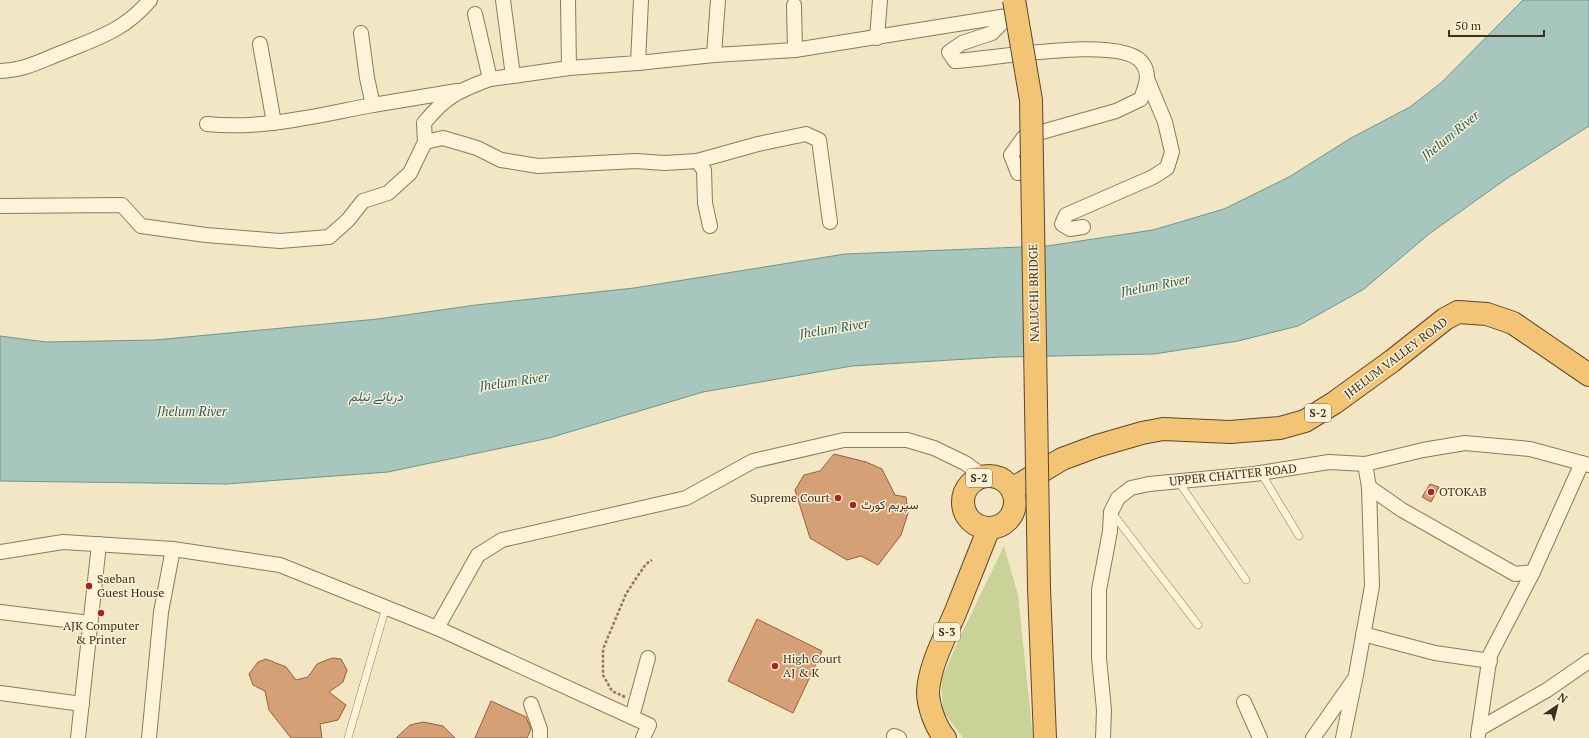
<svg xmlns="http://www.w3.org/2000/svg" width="1589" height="738" viewBox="0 0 1589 738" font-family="'PT Serif',Vazirmatn,serif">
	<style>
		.green { fill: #cad397 }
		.water { fill: #a7c6be; stroke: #6c968c }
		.building { fill: #d5a076; stroke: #93603b }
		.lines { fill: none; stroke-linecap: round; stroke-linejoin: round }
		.service-casing { stroke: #917858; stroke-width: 8 }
		.minor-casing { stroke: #917858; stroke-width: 16 }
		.trunk-casing { stroke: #5e452d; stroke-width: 24 }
		.path { stroke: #917858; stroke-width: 2.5; stroke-dasharray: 3 2; stroke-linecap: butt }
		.service { stroke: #fcf3d9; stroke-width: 7 }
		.minor { stroke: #fcf3d9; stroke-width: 14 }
		.trunk { stroke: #f2c473; stroke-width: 22 }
		.trunk-bridge-casing { stroke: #5e452d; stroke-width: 24; stroke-linecap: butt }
		.trunk-bridge { stroke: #f2c473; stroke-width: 22 }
		.poi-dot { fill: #a72421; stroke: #f9f0d5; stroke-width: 1.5 }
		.labels { text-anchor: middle; stroke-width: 3; stroke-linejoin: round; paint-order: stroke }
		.shield { fill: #f9f0d5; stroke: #776955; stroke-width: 1 }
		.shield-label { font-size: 11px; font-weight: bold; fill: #3f2f1e }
		.street-label { font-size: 12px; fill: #3f2f1e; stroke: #f9f0d5 }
		.poi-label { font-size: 12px; fill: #3f2f1e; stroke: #f9f0d5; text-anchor: start }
		.water-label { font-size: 13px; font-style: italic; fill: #2b605e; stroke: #f9f0d5 }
	</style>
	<rect width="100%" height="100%" fill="#f3e6c5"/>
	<path class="green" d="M 1004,546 L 1018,595 L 1033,738 L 963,738 L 943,711 L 941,681 L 959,639 Z"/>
	<path class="water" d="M 1523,0 L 1589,0 L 1589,126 L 1506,179 L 1429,234 L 1364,289 L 1298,326 L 1238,341 L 1154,354 L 1001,357 L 852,366 L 703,392 L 549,438 L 388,472 L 226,484 L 0,481 L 0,336 L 46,342 L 155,340 L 378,319 L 476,305 L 634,288 L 845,254 L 1047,246 L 1153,230 L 1224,209 L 1289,177 L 1351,138 L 1410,107 L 1441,83 Z"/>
	<g class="building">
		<path d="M 834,454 L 866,462 L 882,469 L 895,495 L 906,497 L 908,513 L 901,535 L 878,565 L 861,556 L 847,560 L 810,538 L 795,490 L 804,475 L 820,471 Z"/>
		<path d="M 1430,484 L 1439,487 L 1431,502 L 1422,497 Z"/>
		<path d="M 757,619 L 822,651 L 793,713 L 728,681 Z"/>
		<path d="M 332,658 L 341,659 L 347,670 L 343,682 L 329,692 L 346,705 L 338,720 L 320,724 L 322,738 L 291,738 L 269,710 L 265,691 L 253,685 L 249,674 L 258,662 L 266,659 L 286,667 L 296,680 L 308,677 L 317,664 Z"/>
		<path d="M 491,701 L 526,717 L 531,729 L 527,738 L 475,738 Z"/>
		<path d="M 423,722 L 443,726 L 455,738 L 396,738 L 410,725 Z"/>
	</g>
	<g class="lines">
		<g class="service-casing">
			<g id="service">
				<path d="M 1261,473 L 1299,536"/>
				<path d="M 1178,481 L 1246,580"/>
				<path d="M 1113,514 L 1198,625"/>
				<path d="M 348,738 L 386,607"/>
			</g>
		</g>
		<g class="minor-casing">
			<g id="minor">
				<path d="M 503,0 L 513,76 L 569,68"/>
				<path d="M 568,0 L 569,68 L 638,63 L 641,0"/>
				<path d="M 475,14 L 490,79 L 513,76"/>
				<path d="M 361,33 L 367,78 L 373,105 L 457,91"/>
				<path d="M 877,38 L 880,0"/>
				<path d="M 260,44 L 274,123"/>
				<path d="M 795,50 L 1007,16"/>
				<path d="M 714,55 L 795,50 L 794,5"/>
				<path d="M 638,63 L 714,55 L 718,0"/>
				<path d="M 0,71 C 25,70 38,62 61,53 C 97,38 124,31 150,0"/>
				<path d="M 207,124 C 262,130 319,115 373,105"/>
				<path d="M 425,142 L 443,138 L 477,148 L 501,160 L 538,166 L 636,161 L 665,163 L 697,161 L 704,170 L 705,203 L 710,226"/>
				<path d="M 697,161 L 758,144 L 806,134 L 819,140 L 830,222"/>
				<path d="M 1018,173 L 1011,155 L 1024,137 L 1116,111 L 1141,99 C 1145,87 1151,76 1143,64 C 1125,33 989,60 955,61 L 949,52 L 962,43 L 992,33 L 1019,5"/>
				<path d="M 0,206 L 122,205 L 141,226 L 206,235 L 280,241 L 329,237 L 348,220 L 363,201 L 388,193 L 410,173 L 425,142 L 424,123 C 446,96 458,91 490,79"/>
				<path d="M 1083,227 L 1070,229 L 1062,224 L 1066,215 L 1153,177 L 1167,168 L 1172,152 L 1165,122 L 1148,81"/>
				<path d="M 1369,487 L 1402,510 L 1515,574 L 1533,572 L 1582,463"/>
				<path d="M 0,552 L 63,542 L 173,549 L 280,565 L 437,628 L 649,725 L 643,738"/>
				<path d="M 0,612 L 90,623"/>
				<path d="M 437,628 L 478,555 L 502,540 L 686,498 L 753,461 L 844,440 L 907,440 L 934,448 L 965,463 L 983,476"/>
				<path d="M 1363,634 L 1435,653 L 1490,661"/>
				<path d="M 0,693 L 82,704"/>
				<path d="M 1244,702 L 1260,738"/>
				<path d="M 531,704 L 540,729 L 540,738"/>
				<path d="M 632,717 L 648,658"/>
				<path d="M 1479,729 L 1490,655 L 1533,572"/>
				<path d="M 1478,735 L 1479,729 L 1547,690 L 1589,661"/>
				<path d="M 78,738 L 99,544"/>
				<path d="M 149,738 L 161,612 L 173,549"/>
				<path d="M 894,738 L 894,736 L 899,738"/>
				<path d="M 1103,738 L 1104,710 L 1099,658 L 1099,590 L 1110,531 L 1111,512 L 1118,498 L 1131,488 L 1149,484 L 1254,474 L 1329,462 L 1365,464 L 1423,450 L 1465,443 L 1530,449 L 1589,465"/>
				<path d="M 1313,738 L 1353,681"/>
				<path d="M 1343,738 L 1356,675 L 1372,586 L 1369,487 L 1365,464"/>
			</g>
		</g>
		<g class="trunk-casing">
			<g id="trunk">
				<circle cx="989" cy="502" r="26"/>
				<path d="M 1012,489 L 1062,459 L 1097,446 L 1142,433 L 1163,429 L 1230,432 L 1280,428 L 1305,421 L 1334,403 L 1392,361 L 1445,319 L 1458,312 L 1487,314 L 1513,323 L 1589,375"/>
				<path d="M 1039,588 L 1045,738"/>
				<path d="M 945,738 C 936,728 928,706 928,692 C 929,666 946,635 956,611 C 967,583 978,556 989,528"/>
			</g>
		</g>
		<path class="path" d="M 625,697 L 612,691 L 603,675 L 603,649 L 626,594 L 637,577 L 646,564 L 652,560"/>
		<use href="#service" class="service"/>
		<use href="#minor" class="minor"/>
		<use href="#trunk" class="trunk"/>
		<g class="trunk-bridge-casing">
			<path id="trunk-bridge" d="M 1014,0 L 1031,100 L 1039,588"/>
		</g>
		<use href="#trunk-bridge" class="trunk-bridge"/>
	</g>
	<g class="poi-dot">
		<circle cx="1431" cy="492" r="4"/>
		<circle cx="838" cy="498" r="4"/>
		<circle cx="853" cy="505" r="4"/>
		<circle cx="89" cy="586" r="4"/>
		<circle cx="101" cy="613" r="4"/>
		<circle cx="775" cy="666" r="4"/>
	</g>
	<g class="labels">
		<g class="shield">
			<rect x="1305" y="404" width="26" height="18" rx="3"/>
			<rect x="966" y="469" width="26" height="18" rx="3"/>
			<rect x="934" y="623" width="26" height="18" rx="3"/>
		</g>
		<g class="shield-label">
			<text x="1318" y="417">S-2</text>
			<text x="979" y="482">S-2</text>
			<text x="947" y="636">S-3</text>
		</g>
		<g class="street-label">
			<text transform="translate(1034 293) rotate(-91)" y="4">NALUCHI BRIDGE</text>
			<text transform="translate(1396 358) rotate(-37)" y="4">JHELUM VALLEY ROAD</text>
			<text transform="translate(1233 475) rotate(-6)" y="4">UPPER CHATTER ROAD</text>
		</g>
		<g class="poi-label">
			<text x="1439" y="496">OTOKAB</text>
			<text x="830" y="502" text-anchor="end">Supreme Court</text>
			<text x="861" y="509">سپریم کورٹ</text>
			<text x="97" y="583">Saeban<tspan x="97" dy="14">Guest House</tspan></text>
			<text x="101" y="630" text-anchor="middle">AJK Computer<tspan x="101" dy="14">&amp; Printer</tspan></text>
			<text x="783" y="663">High Court<tspan x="783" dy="14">AJ &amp; K</tspan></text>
		</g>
		<g class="water-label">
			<text transform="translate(1450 135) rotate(-39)" y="5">Jhelum River</text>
			<text transform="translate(1155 285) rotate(-11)" y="5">Jhelum River</text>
			<text transform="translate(834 328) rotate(-9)" y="5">Jhelum River</text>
			<text transform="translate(514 381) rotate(-8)" y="5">Jhelum River</text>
			<text x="376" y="401">دریائے نیلم</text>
			<text x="192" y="416">Jhelum River</text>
		</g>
	</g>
	<g transform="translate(1557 706) rotate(35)" stroke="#f9f0d5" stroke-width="3" paint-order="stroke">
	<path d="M0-3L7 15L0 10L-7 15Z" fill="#3f2f1e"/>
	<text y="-6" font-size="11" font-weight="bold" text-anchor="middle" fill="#3f2f1e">N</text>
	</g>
	<path d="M1449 30v6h95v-6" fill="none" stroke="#3f2f1e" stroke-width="2"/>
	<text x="1455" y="30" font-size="12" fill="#3f2f1e" stroke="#f9f0d5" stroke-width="3" paint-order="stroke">50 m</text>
</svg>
